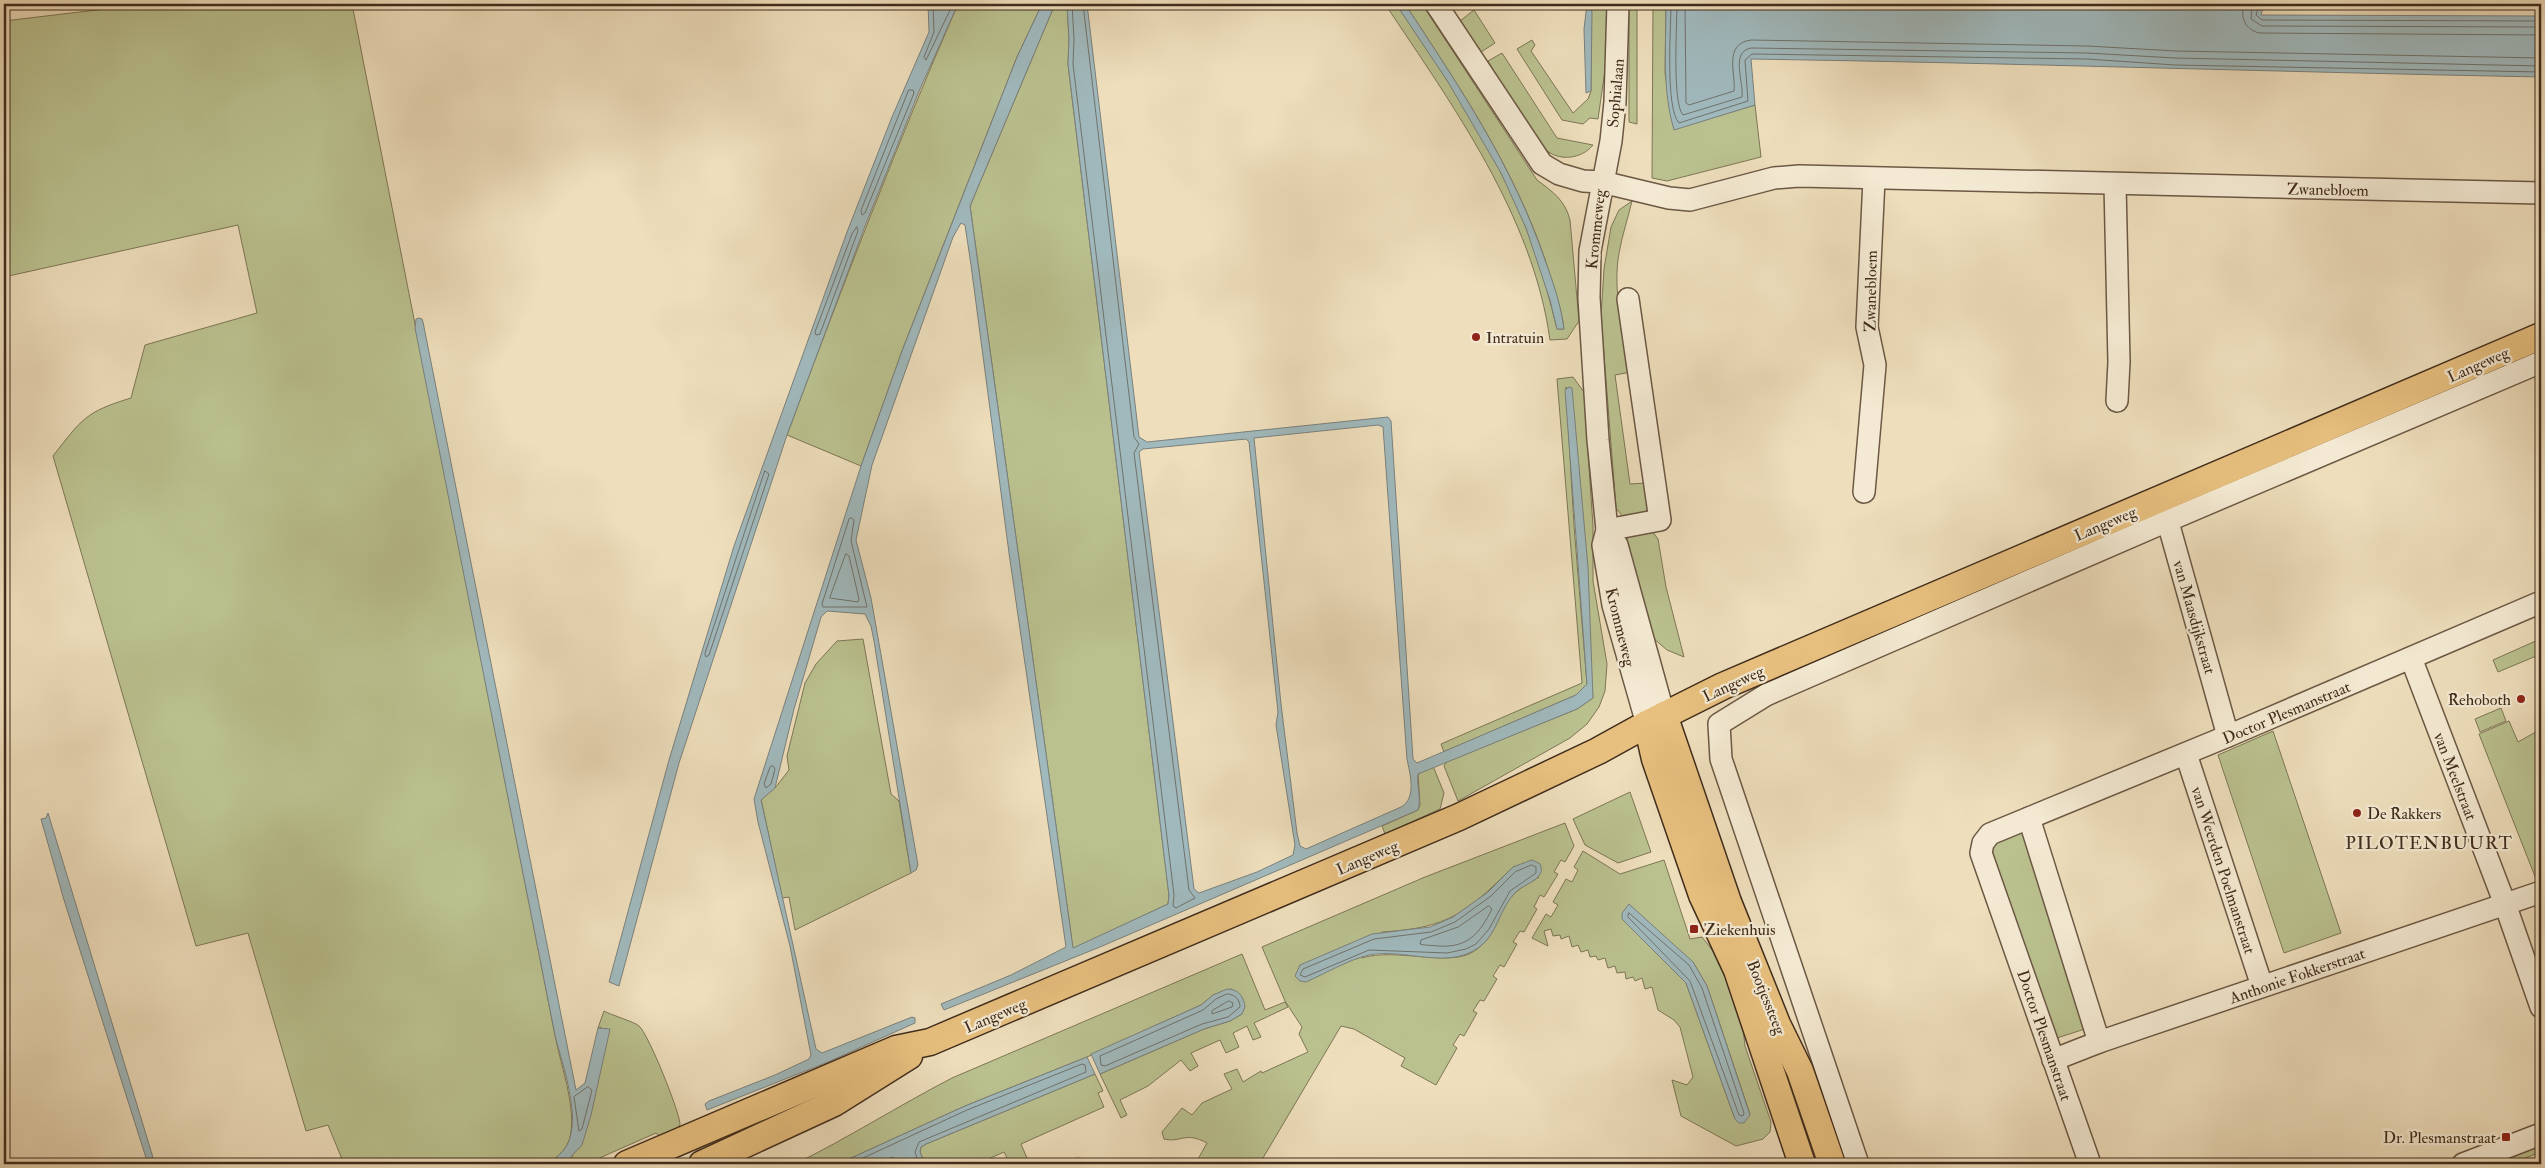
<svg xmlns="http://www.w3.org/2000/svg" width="2545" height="1168" viewBox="0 0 2545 1168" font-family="'IM FELL Double Pica',serif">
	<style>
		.green { fill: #bac18f; stroke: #7d7656; fill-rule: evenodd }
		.water { fill: #a0b9bd; stroke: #7a817d; fill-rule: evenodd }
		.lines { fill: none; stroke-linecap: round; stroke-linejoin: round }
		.shore { stroke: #70726c; stroke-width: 1 }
		.minor-casing { stroke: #6c5844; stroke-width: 24 }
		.major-casing { stroke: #402c1c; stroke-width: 29 }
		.minor { stroke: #f4ead3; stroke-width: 21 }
		.major { stroke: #e7bf7e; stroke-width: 26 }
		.poi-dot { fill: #8f2418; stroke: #f4ead3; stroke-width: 2 }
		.labels { text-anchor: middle; stroke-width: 4.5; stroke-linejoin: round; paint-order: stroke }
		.street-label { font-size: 16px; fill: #402c1c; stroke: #f4ead3 }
		.poi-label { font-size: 16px; fill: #402c1c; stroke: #f4ead3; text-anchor: start }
		.neighbourhood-label { font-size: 18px; letter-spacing: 1px; fill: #402c1c; stroke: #f4ead3 }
	</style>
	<rect width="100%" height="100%" fill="#eedebc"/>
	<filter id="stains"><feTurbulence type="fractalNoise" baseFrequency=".004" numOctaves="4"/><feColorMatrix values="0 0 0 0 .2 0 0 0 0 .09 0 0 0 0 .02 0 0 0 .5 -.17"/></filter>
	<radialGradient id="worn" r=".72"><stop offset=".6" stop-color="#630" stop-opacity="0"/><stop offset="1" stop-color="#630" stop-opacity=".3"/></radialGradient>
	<g class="green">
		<path d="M 147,4 L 352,4 L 555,1035 C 560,1064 581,1119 567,1145 C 563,1153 555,1158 549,1164 L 344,1164 L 328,1125 L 306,1131 L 248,933 L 196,946 L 53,456 C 82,419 85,412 131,398 L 145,345 L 257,313 L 238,225 L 4,277 L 4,21 Z"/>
		<path d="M 958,4 L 1042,4 L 1017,57 L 957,210 L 902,351 L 861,466 L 787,435 C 841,290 896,146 958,4 Z"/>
		<path d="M 1055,4 L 1067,4 L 1069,39 L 1068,64 L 1169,895 L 1168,904 L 1073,949 L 970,206 Z"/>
		<path d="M 1385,4 L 1396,4 C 1433,58 1470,113 1500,171 C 1526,220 1544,275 1557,329 L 1564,329 C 1561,305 1552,282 1545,259 C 1513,166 1459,86 1405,4 L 1422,4 L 1537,180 C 1553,192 1565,200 1570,220 L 1579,321 L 1567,339 L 1550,340 C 1533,216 1453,106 1385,4 Z"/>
		<path d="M 1591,4 L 1608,4 L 1606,63 L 1598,119 L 1590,118 L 1583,124 L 1562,120 L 1517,49 L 1532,40 L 1535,45 L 1531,51 L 1573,113 L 1588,99 L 1591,91 Z"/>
		<path d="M 1629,4 L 1637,4 L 1637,124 L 1629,122 Z"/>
		<path d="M 1653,4 L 1666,4 L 1665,73 L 1674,129 L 1755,105 L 1761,157 L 1667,181 L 1652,178 Z"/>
		<path d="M 1474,10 L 1495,43 L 1481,52 L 1460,21 Z"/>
		<path d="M 1502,53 L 1557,138 L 1593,145 C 1582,159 1558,162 1545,149 C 1521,125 1505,90 1488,61 Z"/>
		<path d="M 1632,201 C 1628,218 1622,236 1619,253 C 1612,292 1624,334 1631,372 L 1615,375 L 1630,484 L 1645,483 L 1650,505 L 1645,514 L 1623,517 L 1616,508 L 1601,316 L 1604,269 L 1611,227 L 1619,210 Z"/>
		<path d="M 1573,377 L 1584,392 L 1593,526 L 1593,581 L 1607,664 L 1605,691 L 1599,707 L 1587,724 L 1570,738 L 1458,801 L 1444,766 L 1446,762 L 1577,709 L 1593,698 L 1566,387 L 1574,526 L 1587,684 L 1576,695 L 1444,752 L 1441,744 L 1582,683 L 1557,379 Z"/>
		<path d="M 1652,531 L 1658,539 L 1666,587 L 1684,657 L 1667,650 L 1653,638 L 1623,546 L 1630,534 Z"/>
		<path d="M 863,639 L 891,794 L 899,801 L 911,873 L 795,930 L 789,897 L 782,898 L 761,799 L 775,788 L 789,770 L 787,756 L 805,683 L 816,664 L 837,641 Z"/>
		<path d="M 2538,640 L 2541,654 L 2498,672 L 2493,660 Z"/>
		<path d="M 2501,708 L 2506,721 L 2480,732 L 2475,719 Z"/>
		<path d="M 2509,721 L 2518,742 L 2541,729 L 2541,877 L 2536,879 L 2479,734 Z"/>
		<path d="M 2273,731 L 2341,933 L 2284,953 L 2218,755 Z"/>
		<path d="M 1433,766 L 1444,793 L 1440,809 L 1385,834 L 1382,826 L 1418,810 L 1420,805 L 1418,774 Z"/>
		<path d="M 1630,792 L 1651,852 L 1618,863 L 1585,845 L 1573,819 Z"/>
		<path d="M 1565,823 L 1574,846 L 1565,862 L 1561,860 L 1554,872 L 1558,874 L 1544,897 L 1540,895 L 1534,907 L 1537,909 L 1524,932 L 1520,931 L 1513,942 L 1517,944 L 1504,967 L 1500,965 L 1493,976 L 1497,979 L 1484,1001 L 1480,1000 L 1473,1011 L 1477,1013 L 1464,1036 L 1460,1034 L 1453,1045 L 1457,1048 L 1436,1085 L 1401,1066 L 1405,1058 L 1354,1029 L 1341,1026 L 1263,1158 L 1273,1164 L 1207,1164 L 1198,1159 L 1207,1143 C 1185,1131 1181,1143 1164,1139 L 1162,1132 L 1182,1108 L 1192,1115 L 1202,1103 L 1232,1089 L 1224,1074 L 1237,1069 L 1243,1082 L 1261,1071 L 1262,1073 L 1308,1052 L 1299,1034 L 1302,1027 L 1285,1001 L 1262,947 L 1425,877 ZM 1513,867 L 1539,877 C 1529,883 1519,888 1511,897 C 1496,916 1494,942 1469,954 C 1444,965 1393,948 1362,958 L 1382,932 C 1449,928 1466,913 1513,867 Z"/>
		<path d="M 2023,829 L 2091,1027 L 2054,1039 L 1984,846 Z"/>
		<path d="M 1583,851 L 1620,874 L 1664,860 L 1690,939 L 1702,937 L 1727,969 L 1740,1003 L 1745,1046 L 1771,1122 L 1770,1132 L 1763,1139 L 1736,1146 L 1681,1116 L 1672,1080 L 1687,1085 L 1693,1077 L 1680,1027 L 1674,1020 L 1658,1010 L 1652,987 L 1645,989 L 1642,978 L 1635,981 L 1633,977 L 1626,979 L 1625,972 L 1617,973 L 1615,966 L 1608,968 L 1605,958 L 1598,960 L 1596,956 L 1590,957 L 1588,950 L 1581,952 L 1578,945 L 1572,947 L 1569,936 L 1561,939 L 1560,935 L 1553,936 L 1551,929 L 1544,931 L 1548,946 L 1532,938 L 1546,914 L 1551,917 L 1558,905 L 1553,902 L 1566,879 L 1572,882 L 1578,870 L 1574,867 ZM 1693,962 L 1707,986 L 1750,1114 L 1735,1119 L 1686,983 L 1674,970 Z"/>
		<path d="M 1242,954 L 1265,1010 L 1285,1002 L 1288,1007 L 1254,1023 L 1261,1037 L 1253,1040 L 1247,1026 L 1233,1033 L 1239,1047 L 1226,1053 L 1220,1040 L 1191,1053 L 1198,1066 L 1190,1071 L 1181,1060 L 1148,1086 L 1120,1100 L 1127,1115 L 1121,1118 L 1100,1074 L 1204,1029 L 1230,1021 L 1242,1014 L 1232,989 L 1213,995 L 1201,1005 L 1087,1057 L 965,1106 L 838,1164 L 795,1164 C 848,1138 898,1106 952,1078 Z"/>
		<path d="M 604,1011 C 611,1015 635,1022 639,1026 C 648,1033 681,1115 680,1125 L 665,1141 L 656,1133 L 595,1160 L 590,1164 L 564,1164 L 572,1158 L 601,1027 L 598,1028 Z"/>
		<path d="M 1095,1074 L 1103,1091 L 1098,1093 L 1104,1107 L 1021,1144 L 1027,1158 L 1010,1164 L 1004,1152 L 977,1164 L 925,1164 L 920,1152 L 921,1147 L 926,1144 Z"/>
		<path d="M 2541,1144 L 2541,1152 L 2510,1164 L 2488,1164 Z"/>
		<path d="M 893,1157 L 901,1164 L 877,1164 Z"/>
		<path d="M 1076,1158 L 1088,1159 L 1096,1164 L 1063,1164 Z"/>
	</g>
	<g class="water">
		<path d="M 928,4 L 958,4 L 920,89 L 865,226 L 787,435 L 679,763 L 619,986 L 609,982 L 669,760 L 734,546 L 847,232 L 892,117 L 929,32 Z"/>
		<path d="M 1042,4 L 1055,4 L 970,206 L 1073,948 L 1168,904 L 1169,896 L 1068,64 L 1069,39 L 1067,4 L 1087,4 L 1139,437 L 1147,442 L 1388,417 L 1391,421 L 1413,759 L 1417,763 L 1576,695 L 1587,684 L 1565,390 L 1569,387 L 1572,388 L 1588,567 L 1593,698 L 1577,709 L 1418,774 C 1416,786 1422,799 1418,810 L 1100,947 L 944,1010 L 941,1004 L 1011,975 L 1066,947 L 1009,553 L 971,265 L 965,225 L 961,223 L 953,237 L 872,465 L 856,540 L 871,598 L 918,865 L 916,870 L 911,873 L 874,641 L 871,626 L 865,614 L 827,611 L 821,617 L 794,709 L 775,788 L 761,800 L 816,1049 L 822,1053 L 912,1017 L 915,1018 L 915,1023 L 828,1062 L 707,1110 L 705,1104 L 709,1101 L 775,1075 L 809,1059 L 811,1055 L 790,946 L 758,822 L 754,799 L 861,466 L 902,351 L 1017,57 ZM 1378,425 L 1383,427 L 1407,759 C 1410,774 1417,798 1401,807 L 1306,849 L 1300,846 L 1297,833 L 1281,704 L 1254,438 ZM 1246,439 L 1249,442 L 1278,712 L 1276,725 L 1295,845 L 1293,855 L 1257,872 L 1199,893 L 1194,889 L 1139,452 L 1143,449 Z"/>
		<path d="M 1396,4 L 1405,4 C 1459,86 1513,166 1545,260 C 1553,282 1561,305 1564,329 L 1557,329 L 1550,300 L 1526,228 L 1501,173 L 1448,82 Z"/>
		<path d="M 1587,4 L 1591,4 L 1592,13 L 1591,91 L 1586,93 L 1584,29 Z"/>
		<path d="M 1666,4 L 2264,4 L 2261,15 L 2541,16 L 2541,77 C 2278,72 2014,63 1751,59 L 1755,105 L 1674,130 C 1662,89 1666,46 1666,4 Z"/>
		<path d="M 419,318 L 422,319 L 423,322 L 576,1090 L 585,1083 L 598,1028 L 610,1029 L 591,1115 L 582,1145 L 564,1164 L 549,1164 C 555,1158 563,1153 567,1145 C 582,1117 562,1065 555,1035 L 415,328 L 416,319 Z"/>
		<path d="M 48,813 L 155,1164 L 148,1164 L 64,900 L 41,819 L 46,818 Z"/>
		<path d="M 1532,860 L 1540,864 C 1547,879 1525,883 1516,892 C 1499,908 1498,935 1478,948 C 1447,970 1404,948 1369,955 C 1348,960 1326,973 1306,982 L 1300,981 L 1295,976 L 1300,965 L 1372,934 L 1430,927 L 1453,917 L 1488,892 L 1513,867 Z"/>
		<path d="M 1629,904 L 1693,962 L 1707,986 L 1750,1115 L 1744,1123 L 1739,1123 L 1735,1119 L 1686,983 L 1622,919 L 1622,913 Z"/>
		<path d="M 1227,989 C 1239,989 1244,997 1245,1007 L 1242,1014 L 1230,1021 L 1204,1029 L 1100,1074 L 1091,1054 L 1201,1005 L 1213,995 Z"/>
		<path d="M 1087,1057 L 1095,1074 L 926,1144 L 921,1147 L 920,1152 L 925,1164 L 901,1164 L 893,1157 L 877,1164 L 838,1164 L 965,1106 Z"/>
	</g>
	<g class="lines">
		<g class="shore">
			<path d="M 933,4 L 934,32 L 924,57 L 926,60 L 953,4"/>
			<path d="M 1072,4 L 1074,39 L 1073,64 L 1174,895 L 1173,906 L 1176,908 L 1195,898 L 1189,890 L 1134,453 L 1139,444 L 1134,437 L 1083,4"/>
			<path d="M 1671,4 C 1671,27 1665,108 1679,123 L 1748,101 L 1745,60 L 1752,54 L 2087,59 L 2175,65 L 2541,72"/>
			<path d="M 1677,4 C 1677,24 1672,103 1683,115 L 1742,97 C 1744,82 1730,52 1751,48 L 2087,53 L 2175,58 L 2541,66"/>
			<path d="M 1685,4 L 1686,103 L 1689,105 L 1734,91 C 1736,73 1723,44 1751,40 L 2087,46 L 2176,51 L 2541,58"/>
			<path d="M 2244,4 C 2240,18 2245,29 2259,33 L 2541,35"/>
			<path d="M 2252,4 L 2251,19 L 2262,26 L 2541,27"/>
			<path d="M 2259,4 L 2256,15 L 2262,20 L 2541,21"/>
			<path d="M 909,90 L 913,90 L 914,93 L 865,213 L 862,215 L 861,211 Z"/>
			<path d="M 857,227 L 858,231 L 820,334 L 816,335 L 815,332 L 852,234 Z"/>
			<path d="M 765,471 L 769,474 L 709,655 L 706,657 L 705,654 Z"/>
			<path d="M 852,518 L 854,520 L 851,541 L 867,607 L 823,607 L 822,604 L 849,519 Z"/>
			<path d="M 846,554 L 849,556 L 859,599 L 858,602 L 830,598 Z"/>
			<path d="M 773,766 L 775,769 L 771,784 L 766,788 L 764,784 L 770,767 Z"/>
			<path d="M 1532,865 L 1536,867 L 1536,873 L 1510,891 L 1489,929 L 1476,944 L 1466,949 L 1447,953 L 1369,950 L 1305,977 L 1300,975 L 1303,969 L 1374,939 L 1431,932 L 1455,922 L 1491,896 L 1515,872 Z"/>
			<path d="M 1489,906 L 1492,909 C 1480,933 1468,948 1439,946 C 1433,945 1426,946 1420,944 L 1421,940 L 1458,927 Z"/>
			<path d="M 1629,913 L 1689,965 L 1702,988 L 1744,1113 L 1743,1116 L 1739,1115 L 1690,981 L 1628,917 Z"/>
			<path d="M 1227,994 C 1235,994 1240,1000 1240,1007 L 1228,1017 L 1202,1024 L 1105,1066 L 1101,1065 L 1100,1056 L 1203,1010 L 1216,999 Z"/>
			<path d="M 1229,1001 L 1233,1003 L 1232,1007 L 1212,1014 L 1212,1011 Z"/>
			<path d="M 588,1087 L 592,1090 L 582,1129 L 579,1131 L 574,1097 Z"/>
			<path d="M 850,1164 L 967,1110 L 1082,1064 L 1085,1065 L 1086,1072 L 919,1142 L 915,1152 L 919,1164"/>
		</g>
		<g class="minor-casing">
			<g id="minor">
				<path d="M 1436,4 L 1542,164 L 1559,174 L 1583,181 L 1602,182 L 1669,198 L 1690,200 L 1774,178 L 1799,176 L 2541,193"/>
				<path d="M 1618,4 L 1615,102 L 1611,141 L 1590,251 L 1589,298 L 1598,440 L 1607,530 L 1603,545 L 1613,605 L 1647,724"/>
				<path d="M 2115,184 L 2119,362 L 2117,401"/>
				<path d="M 1864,492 L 1875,365 L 1867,327 L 1874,179"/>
				<path d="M 2164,508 L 2228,736"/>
				<path d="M 1607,530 L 1660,520 L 1628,299"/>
				<path d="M 1612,538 L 1617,545 L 1664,715"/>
				<path d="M 2411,658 L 2505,904 L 2541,1007"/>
				<path d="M 2186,754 L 2262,986"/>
				<path d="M 2029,818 L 2099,1042"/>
				<path d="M 2053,1060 L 2099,1042 L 2541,892"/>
				<path d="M 1858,1164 L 1721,759 L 1719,724 L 1766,695 L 2167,521 L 2541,362"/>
				<path d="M 2090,1164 L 1981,853 L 1983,843 L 1990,834 L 2228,736 L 2541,602"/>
				<path d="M 2463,1164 L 2541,1134"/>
			</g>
		</g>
		<g class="major-casing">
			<g id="major">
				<path d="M 1664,715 L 1728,902 L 1777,1024 L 1800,1071 L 1832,1164"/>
				<path d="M 1647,724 L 1655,759 L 1702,895 L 1737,970 L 1802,1164"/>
				<path d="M 627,1164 L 896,1049 L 930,1042 L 1459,817 L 1598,751 L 1647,724 L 1723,686 L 2541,336"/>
				<path d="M 702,1164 L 834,1103 L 909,1056"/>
			</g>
		</g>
		<use href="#minor" class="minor"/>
		<use href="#major" class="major"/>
	</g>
	<g class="poi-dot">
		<circle cx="1476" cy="337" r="5"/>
		<circle cx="2521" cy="699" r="5"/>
		<circle cx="2357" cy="813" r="5"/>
		<rect x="1689" y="924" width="10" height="10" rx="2.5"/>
		<rect x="2501" y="1132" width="10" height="10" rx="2.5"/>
	</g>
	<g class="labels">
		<g class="street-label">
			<text transform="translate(1615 93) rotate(-85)" y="6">Sophialaan</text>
			<text transform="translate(2328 189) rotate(1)" y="6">Zwanebloem</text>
			<text transform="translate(1595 229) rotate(-84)" y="6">Krommeweg</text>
			<text transform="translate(1870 291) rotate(-89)" y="6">Zwanebloem</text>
			<text transform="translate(2478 364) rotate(-24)" y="6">Langeweg</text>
			<text transform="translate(2105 523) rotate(-23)" y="6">Langeweg</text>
			<text transform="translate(2195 617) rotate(74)" y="6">van Maasdijkstraat</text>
			<text transform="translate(1621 627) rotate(76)" y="6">Krommeweg</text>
			<text transform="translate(1733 683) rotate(-25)" y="6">Langeweg</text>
			<text transform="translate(2286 712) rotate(-23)" y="6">Doctor Plesmanstraat</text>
			<text transform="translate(2456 776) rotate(69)" y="6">van Meelstraat</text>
			<text transform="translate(1367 857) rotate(-23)" y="6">Langeweg</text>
			<text transform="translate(2224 870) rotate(72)" y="6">van Weerden Poelmanstraat</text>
			<text transform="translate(2297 975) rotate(-19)" y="6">Anthonie Fokkerstraat</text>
			<text transform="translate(1767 997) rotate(68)" y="6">Bootjessteeg</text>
			<text transform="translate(995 1015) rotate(-23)" y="6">Langeweg</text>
			<text transform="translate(2045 1035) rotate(71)" y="6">Doctor Plesmanstraat</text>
		</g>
		<g class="poi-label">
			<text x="1486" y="343">Intratuin</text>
			<text x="2511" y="705" text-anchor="end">Rehoboth</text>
			<text x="2367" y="819">De Rakkers</text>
			<text x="1704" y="935">Ziekenhuis</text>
			<text x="2496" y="1143" text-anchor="end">Dr. Plesmanstraat</text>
		</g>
		<g class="neighbourhood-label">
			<text x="2429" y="849">PILOTENBUURT</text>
		</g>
	</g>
	<rect width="2545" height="1168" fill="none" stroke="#eedebc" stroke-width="20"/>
	<rect x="5" y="5" width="2535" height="1158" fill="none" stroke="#402c1c" stroke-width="2.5"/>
	<rect x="10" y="10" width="2525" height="1148" fill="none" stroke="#402c1c"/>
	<rect width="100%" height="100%" filter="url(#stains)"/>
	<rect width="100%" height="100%" fill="url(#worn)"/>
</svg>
